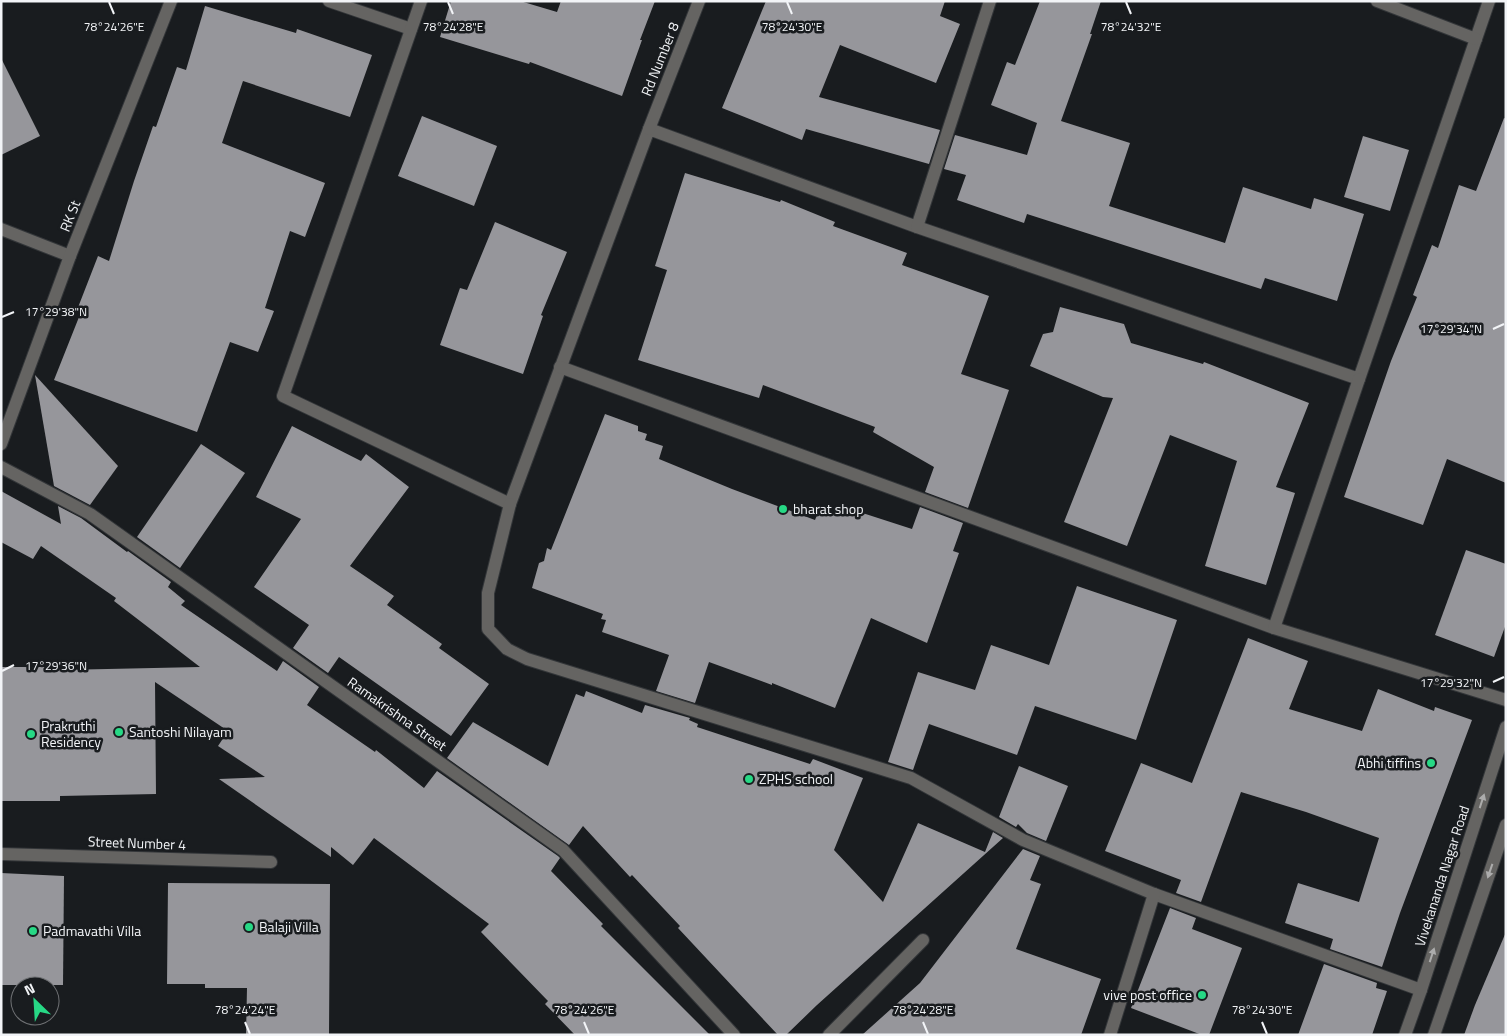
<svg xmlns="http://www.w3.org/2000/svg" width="1507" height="1036" viewBox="0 0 1507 1036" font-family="'Titillium Web',sans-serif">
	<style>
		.building { fill: #96969b }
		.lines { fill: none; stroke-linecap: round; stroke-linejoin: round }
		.minor-casing { stroke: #333639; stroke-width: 14 }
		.minor { stroke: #656462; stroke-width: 12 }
		.oneway { fill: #acacac }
		.ticks { fill: none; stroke: #f2f4f7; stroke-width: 2 }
		.poi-dot { fill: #27d885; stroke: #191c1f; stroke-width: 2 }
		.labels { text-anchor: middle; stroke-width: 5; stroke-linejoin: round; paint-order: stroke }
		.street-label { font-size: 14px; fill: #f2f4f7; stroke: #191c1f }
		.poi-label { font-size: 14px; fill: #f2f4f7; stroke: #191c1f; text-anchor: start }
		.ticks-label { font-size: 12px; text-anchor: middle; fill: #f2f4f7; stroke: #191c1f; stroke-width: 5; stroke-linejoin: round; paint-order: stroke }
	</style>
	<rect width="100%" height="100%" fill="#191c1f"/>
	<g class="building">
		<path d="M 451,1 L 520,1 L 557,12 L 561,1 L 655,1 L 640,40 L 642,40 L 622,96 L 530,62 L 529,64 L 440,37 Z"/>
		<path d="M 766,1 L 945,1 L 940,16 L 960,24 L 936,83 L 840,45 L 819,97 L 940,130 L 929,164 L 806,129 L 802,140 L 722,108 Z"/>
		<path d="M 1040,1 L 1101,1 L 1090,34 L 1092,34 L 1061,121 L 1130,143 L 1109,206 L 1225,243 L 1243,187 L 1311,209 L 1314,198 L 1364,214 L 1337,301 L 1265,278 L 1261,289 L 1027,214 L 1024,223 L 957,200 L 966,175 L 944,169 L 955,135 L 1027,155 L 1037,123 L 991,105 L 1007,62 L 1015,65 Z"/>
		<path d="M 205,6 L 296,33 L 297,29 L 372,55 L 350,117 L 243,81 L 222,143 L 325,183 L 305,237 L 290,231 L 265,308 L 274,311 L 258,352 L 230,342 L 197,432 L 54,380 L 81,312 L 77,310 L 98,256 L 109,261 L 134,181 L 153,126 L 156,127 L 177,67 L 186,70 Z"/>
		<path d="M 1,58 L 40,136 L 1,155 Z"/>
		<path d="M 422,116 L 497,146 L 474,206 L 398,176 Z"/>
		<path d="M 1504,118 L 1506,119 L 1506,483 L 1447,459 L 1423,525 L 1344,497 L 1391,361 L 1417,297 L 1413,295 L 1432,245 L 1438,248 L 1459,185 L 1476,191 Z"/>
		<path d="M 1363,136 L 1409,150 L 1390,211 L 1344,197 Z"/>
		<path d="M 685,173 L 780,202 L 781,200 L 835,222 L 833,226 L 907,253 L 902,265 L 989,296 L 961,374 L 1009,390 L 968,508 L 925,492 L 934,467 L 873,432 L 875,427 L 763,385 L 759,398 L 638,360 L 667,270 L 655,266 Z"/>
		<path d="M 495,222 L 567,252 L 541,315 L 543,316 L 523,374 L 440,345 L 460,288 L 467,290 Z"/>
		<path d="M 1060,307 L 1124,324 L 1131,343 L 1203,364 L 1204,362 L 1309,403 L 1276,487 L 1295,493 L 1266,585 L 1205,566 L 1237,461 L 1170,435 L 1127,546 L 1064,522 L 1113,398 L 1103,397 L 1030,366 L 1043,334 L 1053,332 Z"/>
		<path d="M 35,375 L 118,466 L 90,505 L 54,486 Z"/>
		<path d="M 605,414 L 638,426 L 638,431 L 647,434 L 645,440 L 663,446 L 659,459 L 732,489 L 815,520 L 820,508 L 841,516 L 844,507 L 912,529 L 920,507 L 963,523 L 953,551 L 959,553 L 927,643 L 871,618 L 835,708 L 772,683 L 772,685 L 709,662 L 695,703 L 656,691 L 669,655 L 602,632 L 606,620 L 601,619 L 603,614 L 532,588 L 539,563 L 544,561 L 547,548 L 551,550 Z"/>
		<path d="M 292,426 L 361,461 L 366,454 L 409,487 L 350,566 L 394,596 L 387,605 L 442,644 L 439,648 L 489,684 L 451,736 L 339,657 L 328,673 L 293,648 L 309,625 L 254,587 L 301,519 L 256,497 Z"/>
		<path d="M 201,444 L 245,473 L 180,568 L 137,537 Z"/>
		<path d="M 1,491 L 61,524 L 58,506 L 81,518 L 127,552 L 128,551 L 171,582 L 168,587 L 185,601 L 181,605 L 277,671 L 283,661 L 319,687 L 307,705 L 375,752 L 376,750 L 424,788 L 437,771 L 558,856 L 560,858 L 551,871 L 603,924 L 601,926 L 710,1035 L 575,1035 L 545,1004 L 548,1001 L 481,932 L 489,924 L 374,838 L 353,865 L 331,847 L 331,857 L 219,779 L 265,777 L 218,746 L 228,731 L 155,682 L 156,794 L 60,796 L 60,801 L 1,801 L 1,667 L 61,667 L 61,670 L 200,667 L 114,601 L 116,598 L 41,546 L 33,559 L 1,542 Z"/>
		<path d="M 1466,550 L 1506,564 L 1506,624 L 1494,657 L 1435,635 Z"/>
		<path d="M 1077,586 L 1177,620 L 1136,740 L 1035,706 L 1017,755 L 929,724 L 913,770 L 888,762 L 918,672 L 975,690 L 991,645 L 1049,665 Z"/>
		<path d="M 1248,638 L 1308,661 L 1289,709 L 1362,731 L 1378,689 L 1434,711 L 1435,707 L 1472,720 L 1400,913 L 1382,967 L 1330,949 L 1333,939 L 1285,923 L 1298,883 L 1359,902 L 1379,838 L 1306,812 L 1241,792 L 1201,902 L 1176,893 L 1181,880 L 1105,851 L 1141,763 L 1192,783 Z"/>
		<path d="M 586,691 L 642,713 L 645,705 L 690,718 L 689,720 L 698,724 L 697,727 L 810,764 L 813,759 L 863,778 L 834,850 L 883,902 L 918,823 L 985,852 L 993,832 L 1003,838 L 817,1005 L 786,1035 L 778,1035 L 678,928 L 680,926 L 632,875 L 630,877 L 583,826 L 569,845 L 447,758 L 473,722 L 548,766 L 576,694 L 584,697 Z"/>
		<path d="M 1019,766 L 1068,786 L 1046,841 L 1027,833 L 1018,824 L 1016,827 L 999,817 Z"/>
		<path d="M 1023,849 L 1040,856 L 1030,880 L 1041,884 L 1016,949 L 1101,979 L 1081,1035 L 862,1035 L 920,983 Z"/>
		<path d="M 1,873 L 64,876 L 63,985 L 1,985 Z"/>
		<path d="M 168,883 L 330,884 L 329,1035 L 246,1035 L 247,988 L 205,988 L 205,984 L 167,984 Z"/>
		<path d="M 1170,908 L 1196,918 L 1192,929 L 1242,948 L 1209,1035 L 1202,1035 L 1131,1008 Z"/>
		<path d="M 1506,932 L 1506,1035 L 1464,1035 L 1475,1005 Z"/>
		<path d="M 1324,964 L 1377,983 L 1376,988 L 1387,991 L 1372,1035 L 1298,1035 Z"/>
	</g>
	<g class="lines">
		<g class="minor-casing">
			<g id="minor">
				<path d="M 329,1 L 411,29"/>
				<path d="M 421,1 L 283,396 L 510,504 L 649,129 L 917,227 L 1359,379 L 1489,1"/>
				<path d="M 1377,1 L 1476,39"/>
				<path d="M 649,129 L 699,1"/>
				<path d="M 917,227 L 990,1"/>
				<path d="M 1,229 L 70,256"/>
				<path d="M 560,367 L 1274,628"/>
				<path d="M 1359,379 L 1274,628 L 1506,700"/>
				<path d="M 1,444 L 70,256 L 171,1"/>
				<path d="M 1,467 L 90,514 L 563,850 L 734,1035"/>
				<path d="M 510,504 L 488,593 L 488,629 L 507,649 L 527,659 L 911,778 L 1023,840 L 1154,894 L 1421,990"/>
				<path d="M 1,854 L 271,862"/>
				<path d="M 829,1035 L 923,940"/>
				<path d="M 1110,1035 L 1154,894"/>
				<path d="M 1405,1035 L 1421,990 L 1506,727"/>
				<path d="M 1434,1035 L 1506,825"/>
			</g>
		</g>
		<use href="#minor" class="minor"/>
	</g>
	<defs><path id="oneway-solid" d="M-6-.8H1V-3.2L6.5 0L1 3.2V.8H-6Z" transform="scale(1.25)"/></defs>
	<g class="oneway">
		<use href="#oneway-solid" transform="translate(1482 801) rotate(-72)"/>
		<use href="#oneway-solid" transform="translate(1490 871) rotate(109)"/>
		<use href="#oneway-solid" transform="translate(1432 955) rotate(-72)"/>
	</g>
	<path class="ticks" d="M 109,2 L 114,14M 448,2 L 453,14M 787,2 L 792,14M 1126,2 L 1131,14M 2,317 L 14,312M 1493,329 L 1504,324M 2,671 L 14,665M 1493,682 L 1504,677M 245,1022 L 250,1034M 584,1022 L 589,1034M 923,1022 L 928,1034M 1262,1022 L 1267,1034"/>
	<g class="poi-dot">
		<circle cx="783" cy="509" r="5"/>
		<circle cx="119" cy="732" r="5"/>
		<circle cx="31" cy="734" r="5"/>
		<circle cx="1431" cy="763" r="5"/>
		<circle cx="749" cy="779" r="5"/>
		<circle cx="249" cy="927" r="5"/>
		<circle cx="33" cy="931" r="5"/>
		<circle cx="1202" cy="995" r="5"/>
	</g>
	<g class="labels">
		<g class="street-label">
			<text transform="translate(660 59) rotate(-68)" y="5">Rd Number 8</text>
			<text transform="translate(70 216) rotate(-68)" y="5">RK St</text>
			<text transform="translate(397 714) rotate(35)" y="5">Ramakrishna Street</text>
			<text transform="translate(137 843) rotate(2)" y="5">Street Number 4</text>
			<text transform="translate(1442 876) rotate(-72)" y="5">Vivekananda Nagar Road</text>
		</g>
		<g class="poi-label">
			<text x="793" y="514">bharat shop</text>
			<text x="41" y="731">Prakruthi<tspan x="41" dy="16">Residency</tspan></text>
			<text x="129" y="737">Santoshi Nilayam</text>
			<text x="1421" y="768" text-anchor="end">Abhi tiffins</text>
			<text x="759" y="784">ZPHS school</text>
			<text x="259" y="932">Balaji Villa</text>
			<text x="43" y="936">Padmavathi Villa</text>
			<text x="1192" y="1000" text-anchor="end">vive post office</text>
		</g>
	</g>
	<g class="ticks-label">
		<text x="114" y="31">78°24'26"E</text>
		<text x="453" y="31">78°24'28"E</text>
		<text x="792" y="31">78°24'30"E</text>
		<text x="1131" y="31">78°24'32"E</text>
		<text x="56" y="316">17°29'38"N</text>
		<text x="1451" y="333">17°29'34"N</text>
		<text x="56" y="670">17°29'36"N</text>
		<text x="1451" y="687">17°29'32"N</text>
		<text x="245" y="1014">78°24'24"E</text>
		<text x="584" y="1014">78°24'26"E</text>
		<text x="923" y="1014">78°24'28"E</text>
		<text x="1262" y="1014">78°24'30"E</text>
	</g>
	<rect width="1507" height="1036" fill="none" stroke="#f2f4f7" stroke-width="5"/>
	<g transform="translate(35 1001) rotate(335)"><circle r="24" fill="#191c1f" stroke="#707275"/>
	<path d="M0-4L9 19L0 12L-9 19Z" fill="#27d885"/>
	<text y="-8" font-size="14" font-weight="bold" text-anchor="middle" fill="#f2f4f7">N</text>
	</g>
</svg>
